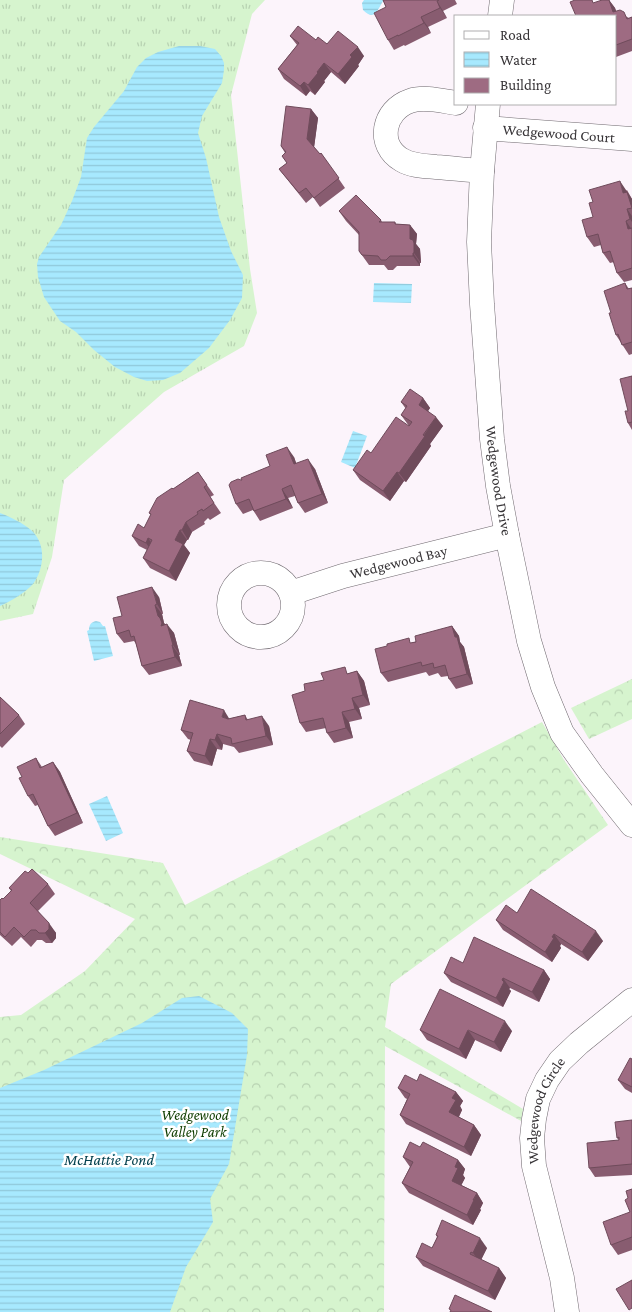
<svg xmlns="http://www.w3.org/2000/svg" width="632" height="1312" viewBox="0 0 632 1312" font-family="'Crimson Pro',serif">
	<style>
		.grass { fill: url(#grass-tufts) }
		.forest { fill: url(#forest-crowns) }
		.water { fill: url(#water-rules) }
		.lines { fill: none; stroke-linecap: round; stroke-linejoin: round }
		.street-casing { stroke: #6f696f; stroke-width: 25 }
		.street { stroke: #fff; stroke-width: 24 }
		.wall { fill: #885c70 }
		.shaded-wall { fill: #6f4b5b }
		.building { fill: #9e6b82; stroke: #6f4b5b }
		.labels { text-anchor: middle; stroke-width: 5; stroke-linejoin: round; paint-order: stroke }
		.street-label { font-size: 15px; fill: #373437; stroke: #fff }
		.park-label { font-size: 15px; font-style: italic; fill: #0f3e01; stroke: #fff }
		.water-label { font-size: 16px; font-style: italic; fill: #064351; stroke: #fff }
	</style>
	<defs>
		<pattern id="grass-tufts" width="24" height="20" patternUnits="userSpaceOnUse" patternTransform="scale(1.25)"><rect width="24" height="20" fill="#d6f4ce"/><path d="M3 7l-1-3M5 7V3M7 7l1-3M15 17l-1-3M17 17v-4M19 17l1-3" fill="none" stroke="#b8d2b2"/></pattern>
		<pattern id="forest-crowns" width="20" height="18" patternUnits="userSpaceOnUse" patternTransform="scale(1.25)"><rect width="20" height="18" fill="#d6f4ce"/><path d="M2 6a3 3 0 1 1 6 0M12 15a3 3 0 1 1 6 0" fill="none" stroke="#b8d2b2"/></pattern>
		<pattern id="water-rules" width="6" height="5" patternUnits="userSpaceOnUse" patternTransform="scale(1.25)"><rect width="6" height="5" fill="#a7e9fe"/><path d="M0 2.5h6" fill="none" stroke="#90c8da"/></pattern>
	</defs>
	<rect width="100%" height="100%" fill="#fcf4fb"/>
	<path class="grass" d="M 0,0 L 265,0 L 252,14 L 231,95 L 250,269 L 257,313 L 244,346 L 164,392 L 64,480 L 52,557 L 33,614 L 0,621 Z"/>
	<g class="forest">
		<path d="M 632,679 L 632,719 L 589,739 L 571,708 Z"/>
		<path d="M 542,722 L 564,760 L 608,825 L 391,984 L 385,1027 L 523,1109 L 521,1121 L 385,1046 L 384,1312 L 0,1312 L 0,1017 L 21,1015 L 85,971 L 135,919 L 0,854 L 0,837 L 163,863 L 185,905 Z"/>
	</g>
	<g class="water">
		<path d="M 364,0 L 384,0 C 378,7 376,23 363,10 L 362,3 Z"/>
		<path d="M 179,46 L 200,46 L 215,49 L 221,56 L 224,63 L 224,70 L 222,83 L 202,116 L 198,133 L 206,158 L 219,217 L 231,251 L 243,275 L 242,298 L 230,320 L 209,348 L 180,373 L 163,380 L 147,381 L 134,377 L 115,367 L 94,350 L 76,332 L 60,321 L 44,297 L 38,277 L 37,264 L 39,257 L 61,225 L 72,201 L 81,177 L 87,138 L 94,127 L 124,91 L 137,67 L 146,58 L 158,52 Z"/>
		<path d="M 374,283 L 412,284 L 411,303 L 373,302 Z"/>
		<path d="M 353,431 L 367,436 L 355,468 L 341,462 Z"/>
		<path d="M 0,513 C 10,517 23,523 31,530 C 47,544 44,569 33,584 C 25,593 11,601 0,606 Z"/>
		<path d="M 96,621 L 100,622 L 103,626 L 105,626 L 113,656 L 94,661 L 87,631 L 89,630 C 89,625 91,622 96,621 Z"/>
		<path d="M 107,796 L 123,833 L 106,841 L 89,804 Z"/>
		<path d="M 199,996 L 232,1013 L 248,1029 L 247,1055 L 229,1164 L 210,1199 L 213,1222 L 186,1267 L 170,1312 L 0,1312 L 0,1088 L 44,1070 L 142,1023 L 182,998 Z"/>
	</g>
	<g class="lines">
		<g class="street-casing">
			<g id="street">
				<path d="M 500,16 L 502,0"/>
				<path d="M 456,103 C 442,101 424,96 410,101 C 383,110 376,145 402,160 C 412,166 425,166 436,167 C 451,168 466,170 482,171"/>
				<path id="s1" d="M 488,104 L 482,171 L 479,242 L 482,304 L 492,439 L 498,486 L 507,535 L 529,641 L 543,687 L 562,733 L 592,775 L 632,825"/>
				<path id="s2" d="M 485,128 L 632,139"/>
				<circle cx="261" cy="605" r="32"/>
				<path id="s3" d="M 291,593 L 343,576 L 507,535"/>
				<path id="s4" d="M 567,1312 L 562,1278 L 534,1166 L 532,1138 L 534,1119 L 538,1099 L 547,1080 L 560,1061 L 579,1043 L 632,1000"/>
			</g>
		</g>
		<use href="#street" class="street"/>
	</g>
	<g class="wall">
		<path d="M 383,0 L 455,0 L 457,4 L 443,11 L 447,18 L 428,27 L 431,33 L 405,46 L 404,45 L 394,50 L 388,40 L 386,7 Z"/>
		<path d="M 602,0 L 609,0 L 615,8 L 616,11 L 629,18 L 632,17 L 632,51 L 616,57 L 616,16 L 596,3 Z"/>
		<path d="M 290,36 L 316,40 L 364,56 L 358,65 L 359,66 L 345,84 L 331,72 L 324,81 L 325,82 L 315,95 L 310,91 L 306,96 L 284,79 L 278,69 L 297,45 Z"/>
		<path d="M 311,109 L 318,118 L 314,147 L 320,154 L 321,153 L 345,188 L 320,207 L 313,197 L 306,203 L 279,169 L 287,163 L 282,156 L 285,153 L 281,146 Z"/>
		<path d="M 627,190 L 632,199 L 632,280 L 624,282 L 617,273 L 614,262 L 610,263 L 603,253 L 601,245 L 594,247 L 587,237 L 593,217 Z"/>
		<path d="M 339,211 L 381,220 L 382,222 L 395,222 L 396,224 L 410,225 L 417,234 L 416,244 L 420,249 L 421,263 L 420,263 L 420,266 L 397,266 L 393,270 L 388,270 L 384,265 L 369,265 L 359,251 L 359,235 L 346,221 Z"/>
		<path d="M 625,283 L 629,289 L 632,288 L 632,354 L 629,355 L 616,335 L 611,313 Z"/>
		<path d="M 632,376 L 632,430 L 628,423 Z"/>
		<path d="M 423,398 L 430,408 L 428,411 L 443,426 L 430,444 L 431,446 L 406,482 L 404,481 L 390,501 L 360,480 L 353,470 L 371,453 L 409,426 L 401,415 L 406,409 L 401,402 Z"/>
		<path d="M 294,457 L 296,463 L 315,469 L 328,503 L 305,513 L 298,503 L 295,496 L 288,498 L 293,508 L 260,521 L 253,510 L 243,514 L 236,504 L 241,480 Z"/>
		<path d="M 198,472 L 214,495 L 210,497 L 221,513 L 210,520 L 208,518 L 204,522 L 205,524 L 192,532 L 188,540 L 187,540 L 184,545 L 190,553 L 176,581 L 150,568 L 143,558 L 147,550 L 139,546 L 132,536 L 144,528 L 151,515 L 149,513 L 173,489 Z"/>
		<path d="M 159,597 L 163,614 L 162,614 L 164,623 L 174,633 L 180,655 L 179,655 L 182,666 L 149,675 L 142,666 L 136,644 L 134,641 L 124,643 L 117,634 L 122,616 Z"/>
		<path d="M 452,626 L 459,636 L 460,642 L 464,647 L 473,684 L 456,689 L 449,679 L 448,676 L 441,677 L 438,673 L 429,676 L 426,672 L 388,682 L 381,673 L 412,643 Z"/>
		<path d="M 357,671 L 364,681 L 370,705 L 359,708 L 362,719 L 349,722 L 353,738 L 334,743 L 327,733 L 326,728 L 306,732 L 300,723 L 324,680 Z"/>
		<path d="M 0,697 L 19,715 L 25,724 L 2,748 L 0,746 Z"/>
		<path d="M 245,715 L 248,720 L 269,726 L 273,745 L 239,753 L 234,747 L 223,744 L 222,750 L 217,749 L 212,766 L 194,761 L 187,751 L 191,740 L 188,739 L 181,730 Z"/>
		<path d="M 36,758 L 42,767 L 53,762 L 60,772 L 83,823 L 55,836 L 48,826 L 38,805 L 35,806 L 28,796 L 22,777 Z"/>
		<path d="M 28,873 L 48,884 L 55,894 L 38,911 L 56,933 L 56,938 L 52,943 L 46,943 L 42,940 L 37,940 L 31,947 L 21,937 L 12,946 L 0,935 L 0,900 L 3,899 L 11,891 L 9,888 Z"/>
		<path d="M 517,913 L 603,941 L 588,961 L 561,944 L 560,946 L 561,948 L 552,962 L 503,930 L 496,920 Z"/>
		<path d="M 463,963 L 544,970 L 550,979 L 539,1002 L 510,988 L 509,989 L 511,991 L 503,1007 L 451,982 L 444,973 Z"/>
		<path d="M 420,1030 L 512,1031 L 501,1052 L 475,1040 L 466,1059 L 427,1040 Z"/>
		<path d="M 632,1059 L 632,1093 L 625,1089 L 618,1080 Z"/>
		<path d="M 417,1081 L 456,1092 L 463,1101 L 460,1106 L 462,1110 L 459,1117 L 474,1125 L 481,1135 L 471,1156 L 406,1124 L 400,1115 L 407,1099 L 405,1098 L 398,1088 Z"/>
		<path d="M 632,1120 L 632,1175 L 595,1177 L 589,1168 L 619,1140 L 617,1138 Z"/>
		<path d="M 420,1147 L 458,1160 L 465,1169 L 463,1175 L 465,1178 L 461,1185 L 477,1193 L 483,1203 L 480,1209 L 481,1210 L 473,1225 L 409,1193 L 402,1183 L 410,1167 L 403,1157 Z"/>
		<path d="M 632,1189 L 632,1250 L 618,1255 L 611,1245 L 630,1212 L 628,1198 Z"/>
		<path d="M 436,1235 L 487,1248 L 481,1260 L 499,1268 L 506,1278 L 495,1300 L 423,1266 L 416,1257 L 432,1248 L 437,1237 Z"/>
	</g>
	<g class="shaded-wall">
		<path d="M 609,0 L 615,8 L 620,22 L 613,12 Z"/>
		<path d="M 437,1 L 443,11 L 447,18 L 440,8 Z"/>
		<path d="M 421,17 L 428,27 L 431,33 L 424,23 Z"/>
		<path d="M 358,47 L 364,56 L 358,65 L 359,66 L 345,84 L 338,74 L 350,55 Z"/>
		<path d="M 324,63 L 331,72 L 324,81 L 325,82 L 315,95 L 308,85 Z"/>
		<path d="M 304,82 L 310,91 L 306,96 L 300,86 Z"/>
		<path d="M 311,109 L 318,118 L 314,148 L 307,139 Z"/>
		<path d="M 620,181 L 632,199 L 632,208 L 630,202 L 623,193 Z"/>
		<path d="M 627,209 L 632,216 L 632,222 L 630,219 Z"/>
		<path d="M 626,221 L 632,230 L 628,229 Z"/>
		<path d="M 410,225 L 417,234 L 416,244 L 420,249 L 421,263 L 414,253 L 410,239 Z"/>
		<path d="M 413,253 L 420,263 L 420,266 L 413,256 Z"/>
		<path d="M 423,398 L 430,408 L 426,414 L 419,405 Z"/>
		<path d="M 436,417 L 443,426 L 430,444 L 431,446 L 406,482 L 399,473 Z"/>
		<path d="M 287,447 L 294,457 L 300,474 L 294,464 Z"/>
		<path d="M 308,459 L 315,469 L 328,503 L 322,494 Z"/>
		<path d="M 397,472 L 404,481 L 390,501 L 383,491 Z"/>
		<path d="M 282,489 L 288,498 L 293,508 L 286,499 Z"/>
		<path d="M 186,522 L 192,532 L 188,540 L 182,530 Z"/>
		<path d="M 180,530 L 187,540 L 184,545 L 190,553 L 176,581 L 169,571 L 175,540 Z"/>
		<path d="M 148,538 L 155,548 L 153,553 L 146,543 Z"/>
		<path d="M 152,587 L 159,597 L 163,614 L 157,604 Z"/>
		<path d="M 155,605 L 162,614 L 164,623 L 167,627 L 161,626 Z"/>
		<path d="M 167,624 L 174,633 L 180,655 L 173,645 Z"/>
		<path d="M 452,626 L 459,636 L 460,642 L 464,647 L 473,684 L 467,674 Z"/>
		<path d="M 172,645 L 179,655 L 182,666 L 175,657 Z"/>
		<path d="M 357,671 L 364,681 L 370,705 L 363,695 Z"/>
		<path d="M 352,698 L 359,708 L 362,719 L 355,709 Z"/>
		<path d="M 224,710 L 230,720 L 222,717 Z"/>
		<path d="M 342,712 L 349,722 L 353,738 L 346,728 Z"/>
		<path d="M 262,716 L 269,726 L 273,745 L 266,736 Z"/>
		<path d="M 217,734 L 223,744 L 222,750 L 215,740 Z"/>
		<path d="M 210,739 L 217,749 L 212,766 L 205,756 Z"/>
		<path d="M 53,762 L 60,772 L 83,823 L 77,813 Z"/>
		<path d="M 49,923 L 56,933 L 56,938 L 52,943 L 45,933 Z"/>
		<path d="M 596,931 L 603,941 L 588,961 L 582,952 Z"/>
		<path d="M 554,934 L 561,944 L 560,946 L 561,948 L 552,962 L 545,952 Z"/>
		<path d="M 544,970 L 550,979 L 539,1002 L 532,992 Z"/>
		<path d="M 503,978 L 510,988 L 509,989 L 511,991 L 503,1007 L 496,998 Z"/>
		<path d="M 505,1021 L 512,1031 L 501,1052 L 494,1042 Z"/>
		<path d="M 468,1030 L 475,1040 L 466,1059 L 459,1049 Z"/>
		<path d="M 456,1092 L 463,1101 L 460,1106 L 462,1110 L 456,1122 L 449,1112 L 452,1098 Z"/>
		<path d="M 474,1125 L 481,1135 L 471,1156 L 464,1147 Z"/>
		<path d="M 458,1160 L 465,1169 L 463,1175 L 465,1178 L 459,1190 L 452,1181 L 455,1167 Z"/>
		<path d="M 477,1193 L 483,1203 L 480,1209 L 481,1210 L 473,1225 L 467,1215 Z"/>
		<path d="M 480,1238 L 487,1248 L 480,1262 L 473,1253 Z"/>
		<path d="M 499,1268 L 506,1278 L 495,1300 L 488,1291 Z"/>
	</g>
	<g class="building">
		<path d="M 383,0 L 439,0 L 437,1 L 440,8 L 421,17 L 424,23 L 398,36 L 398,35 L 388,40 L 374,13 L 386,7 Z"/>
		<path d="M 575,0 L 592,0 L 593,3 L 602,0 L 609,0 L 613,12 L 620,10 L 624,12 L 627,19 L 632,17 L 632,39 L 616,45 L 616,16 L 576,16 L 570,2 Z"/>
		<path d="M 298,26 L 316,40 L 318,37 L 327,44 L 338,31 L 358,47 L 350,55 L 352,57 L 338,74 L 324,63 L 317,72 L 318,73 L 308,85 L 304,82 L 300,86 L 278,69 L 299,43 L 290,36 Z"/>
		<path d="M 286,106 L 311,109 L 307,139 L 320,154 L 321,153 L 339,178 L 314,198 L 306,188 L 299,193 L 279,169 L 287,163 L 282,156 L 286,152 L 281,146 Z"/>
		<path d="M 620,181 L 623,193 L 627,192 L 632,208 L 627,209 L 630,219 L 626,221 L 628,229 L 632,228 L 632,268 L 617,273 L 610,251 L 603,253 L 598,234 L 587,237 L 582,220 L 593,217 L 589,203 L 593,202 L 589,190 Z"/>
		<path d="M 356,195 L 381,220 L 379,222 L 395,222 L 395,224 L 410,225 L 410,239 L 413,240 L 414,243 L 414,253 L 413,253 L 413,256 L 390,256 L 386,260 L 381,260 L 378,256 L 362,255 L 359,251 L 359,232 L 339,211 Z"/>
		<path d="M 625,283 L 627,289 L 632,288 L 632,342 L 622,345 L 618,334 L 616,335 L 609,313 L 611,313 L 604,291 Z"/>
		<path d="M 632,376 L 632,422 L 628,423 L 625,411 L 628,411 L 620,379 Z"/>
		<path d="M 410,389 L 423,398 L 419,405 L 436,417 L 423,435 L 425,436 L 399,473 L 397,472 L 383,491 L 353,470 L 367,450 L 371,453 L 396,417 L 409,426 L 412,422 L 401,415 L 407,406 L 401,402 Z"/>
		<path d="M 287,447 L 294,464 L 308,459 L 322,494 L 298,503 L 291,485 L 282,489 L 286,499 L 254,511 L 249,499 L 236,504 L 229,485 L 231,482 L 238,479 L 241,480 L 242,480 L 241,478 L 270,466 L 266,455 Z"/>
		<path d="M 198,472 L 207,485 L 204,487 L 214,503 L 203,511 L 202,509 L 197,512 L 198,514 L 186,522 L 182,530 L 180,530 L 175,540 L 183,544 L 169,571 L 143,558 L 152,540 L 148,538 L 146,543 L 132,536 L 138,524 L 144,528 L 151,514 L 149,513 L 157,498 L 172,488 L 173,489 Z"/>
		<path d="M 152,587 L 157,604 L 155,605 L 158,616 L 160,618 L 162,623 L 161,626 L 167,624 L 173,645 L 172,645 L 175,657 L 142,666 L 134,636 L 131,637 L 129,630 L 117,634 L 113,618 L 122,616 L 117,597 Z"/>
		<path d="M 452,626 L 455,637 L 457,637 L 467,674 L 449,679 L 445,665 L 434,668 L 433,663 L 422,666 L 421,662 L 381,673 L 375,649 L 387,646 L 387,644 L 409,638 L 410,643 L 416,642 L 415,636 Z"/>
		<path d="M 345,667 L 347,674 L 357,671 L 363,695 L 352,698 L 355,709 L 342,712 L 346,728 L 327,733 L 323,718 L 300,723 L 292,695 L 305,691 L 304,684 L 324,680 L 321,673 Z"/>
		<path d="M 0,697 L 19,715 L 0,734 Z"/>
		<path d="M 190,700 L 224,710 L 222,717 L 228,719 L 245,715 L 246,720 L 262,716 L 266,736 L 232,744 L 231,738 L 217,734 L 215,740 L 210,739 L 205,756 L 187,751 L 193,733 L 181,730 Z"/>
		<path d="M 36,758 L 40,768 L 53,762 L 77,813 L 48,826 L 33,794 L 28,796 L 19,778 L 22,777 L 17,767 Z"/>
		<path d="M 32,869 L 48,884 L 30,903 L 49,923 L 49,929 L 45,933 L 39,933 L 36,930 L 31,930 L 24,937 L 14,927 L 5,937 L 0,932 L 0,900 L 2,898 L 3,899 L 12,890 L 9,888 L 25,871 L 28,873 Z"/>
		<path d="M 531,889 L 596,931 L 582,952 L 554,934 L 552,937 L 554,938 L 545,952 L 496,920 L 506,905 L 517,913 Z"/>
		<path d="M 474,937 L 544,970 L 532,992 L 503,978 L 502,980 L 504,982 L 496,998 L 444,973 L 451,957 L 463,963 Z"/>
		<path d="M 440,989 L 505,1021 L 494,1042 L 468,1030 L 459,1049 L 420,1030 Z"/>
		<path d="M 630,1058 L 632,1059 L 632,1087 L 618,1080 Z"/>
		<path d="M 420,1074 L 456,1092 L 452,1098 L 456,1100 L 449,1112 L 474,1125 L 464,1147 L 400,1115 L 410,1094 L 398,1088 L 405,1075 L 417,1081 Z"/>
		<path d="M 632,1120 L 632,1164 L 589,1168 L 587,1143 L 619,1140 L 619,1137 L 617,1138 L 615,1122 Z"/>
		<path d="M 410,1142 L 420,1147 L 423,1142 L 458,1160 L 455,1167 L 458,1168 L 452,1181 L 477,1193 L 473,1200 L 474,1200 L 467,1215 L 402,1183 L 413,1162 L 403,1157 Z"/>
		<path d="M 632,1189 L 632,1237 L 611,1245 L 603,1222 L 630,1212 L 625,1200 L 628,1198 L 626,1191 Z"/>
		<path d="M 442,1220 L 480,1238 L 473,1253 L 471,1252 L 470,1254 L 499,1268 L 488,1291 L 416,1257 L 422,1243 L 432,1248 L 438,1236 L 436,1235 Z"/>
		<path d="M 632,1280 L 632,1308 L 629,1310 L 616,1289 Z"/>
		<path d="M 455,1295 L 492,1312 L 450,1312 L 451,1310 L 449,1309 Z"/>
	</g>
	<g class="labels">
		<g class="street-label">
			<text dy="5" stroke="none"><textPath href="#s2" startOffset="74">Wedgewood Court</textPath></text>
			<text dy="5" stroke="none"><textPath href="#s1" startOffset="378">Wedgewood Drive</textPath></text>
			<text dy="5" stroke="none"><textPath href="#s3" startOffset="112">Wedgewood Bay</textPath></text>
			<text dy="5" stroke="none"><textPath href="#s4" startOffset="208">Wedgewood Circle</textPath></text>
		</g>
		<g class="park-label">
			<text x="195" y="1120">Wedgewood<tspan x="195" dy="17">Valley Park</tspan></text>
		</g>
		<g class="water-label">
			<text x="109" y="1165">McHattie Pond</text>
		</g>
	</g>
	<rect x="454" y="15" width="162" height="90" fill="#ffffff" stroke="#afaeaf"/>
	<rect x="464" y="31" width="25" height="8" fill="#ffffff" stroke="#afaeaf"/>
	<text x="500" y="40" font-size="15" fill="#373437">Road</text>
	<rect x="464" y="52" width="25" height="15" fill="url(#water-rules)" stroke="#afaeaf"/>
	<text x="500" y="65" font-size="15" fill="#373437">Water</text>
	<rect x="464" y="78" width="25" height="15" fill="#9e6b82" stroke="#afaeaf"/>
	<text x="500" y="90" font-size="15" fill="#373437">Building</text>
</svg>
